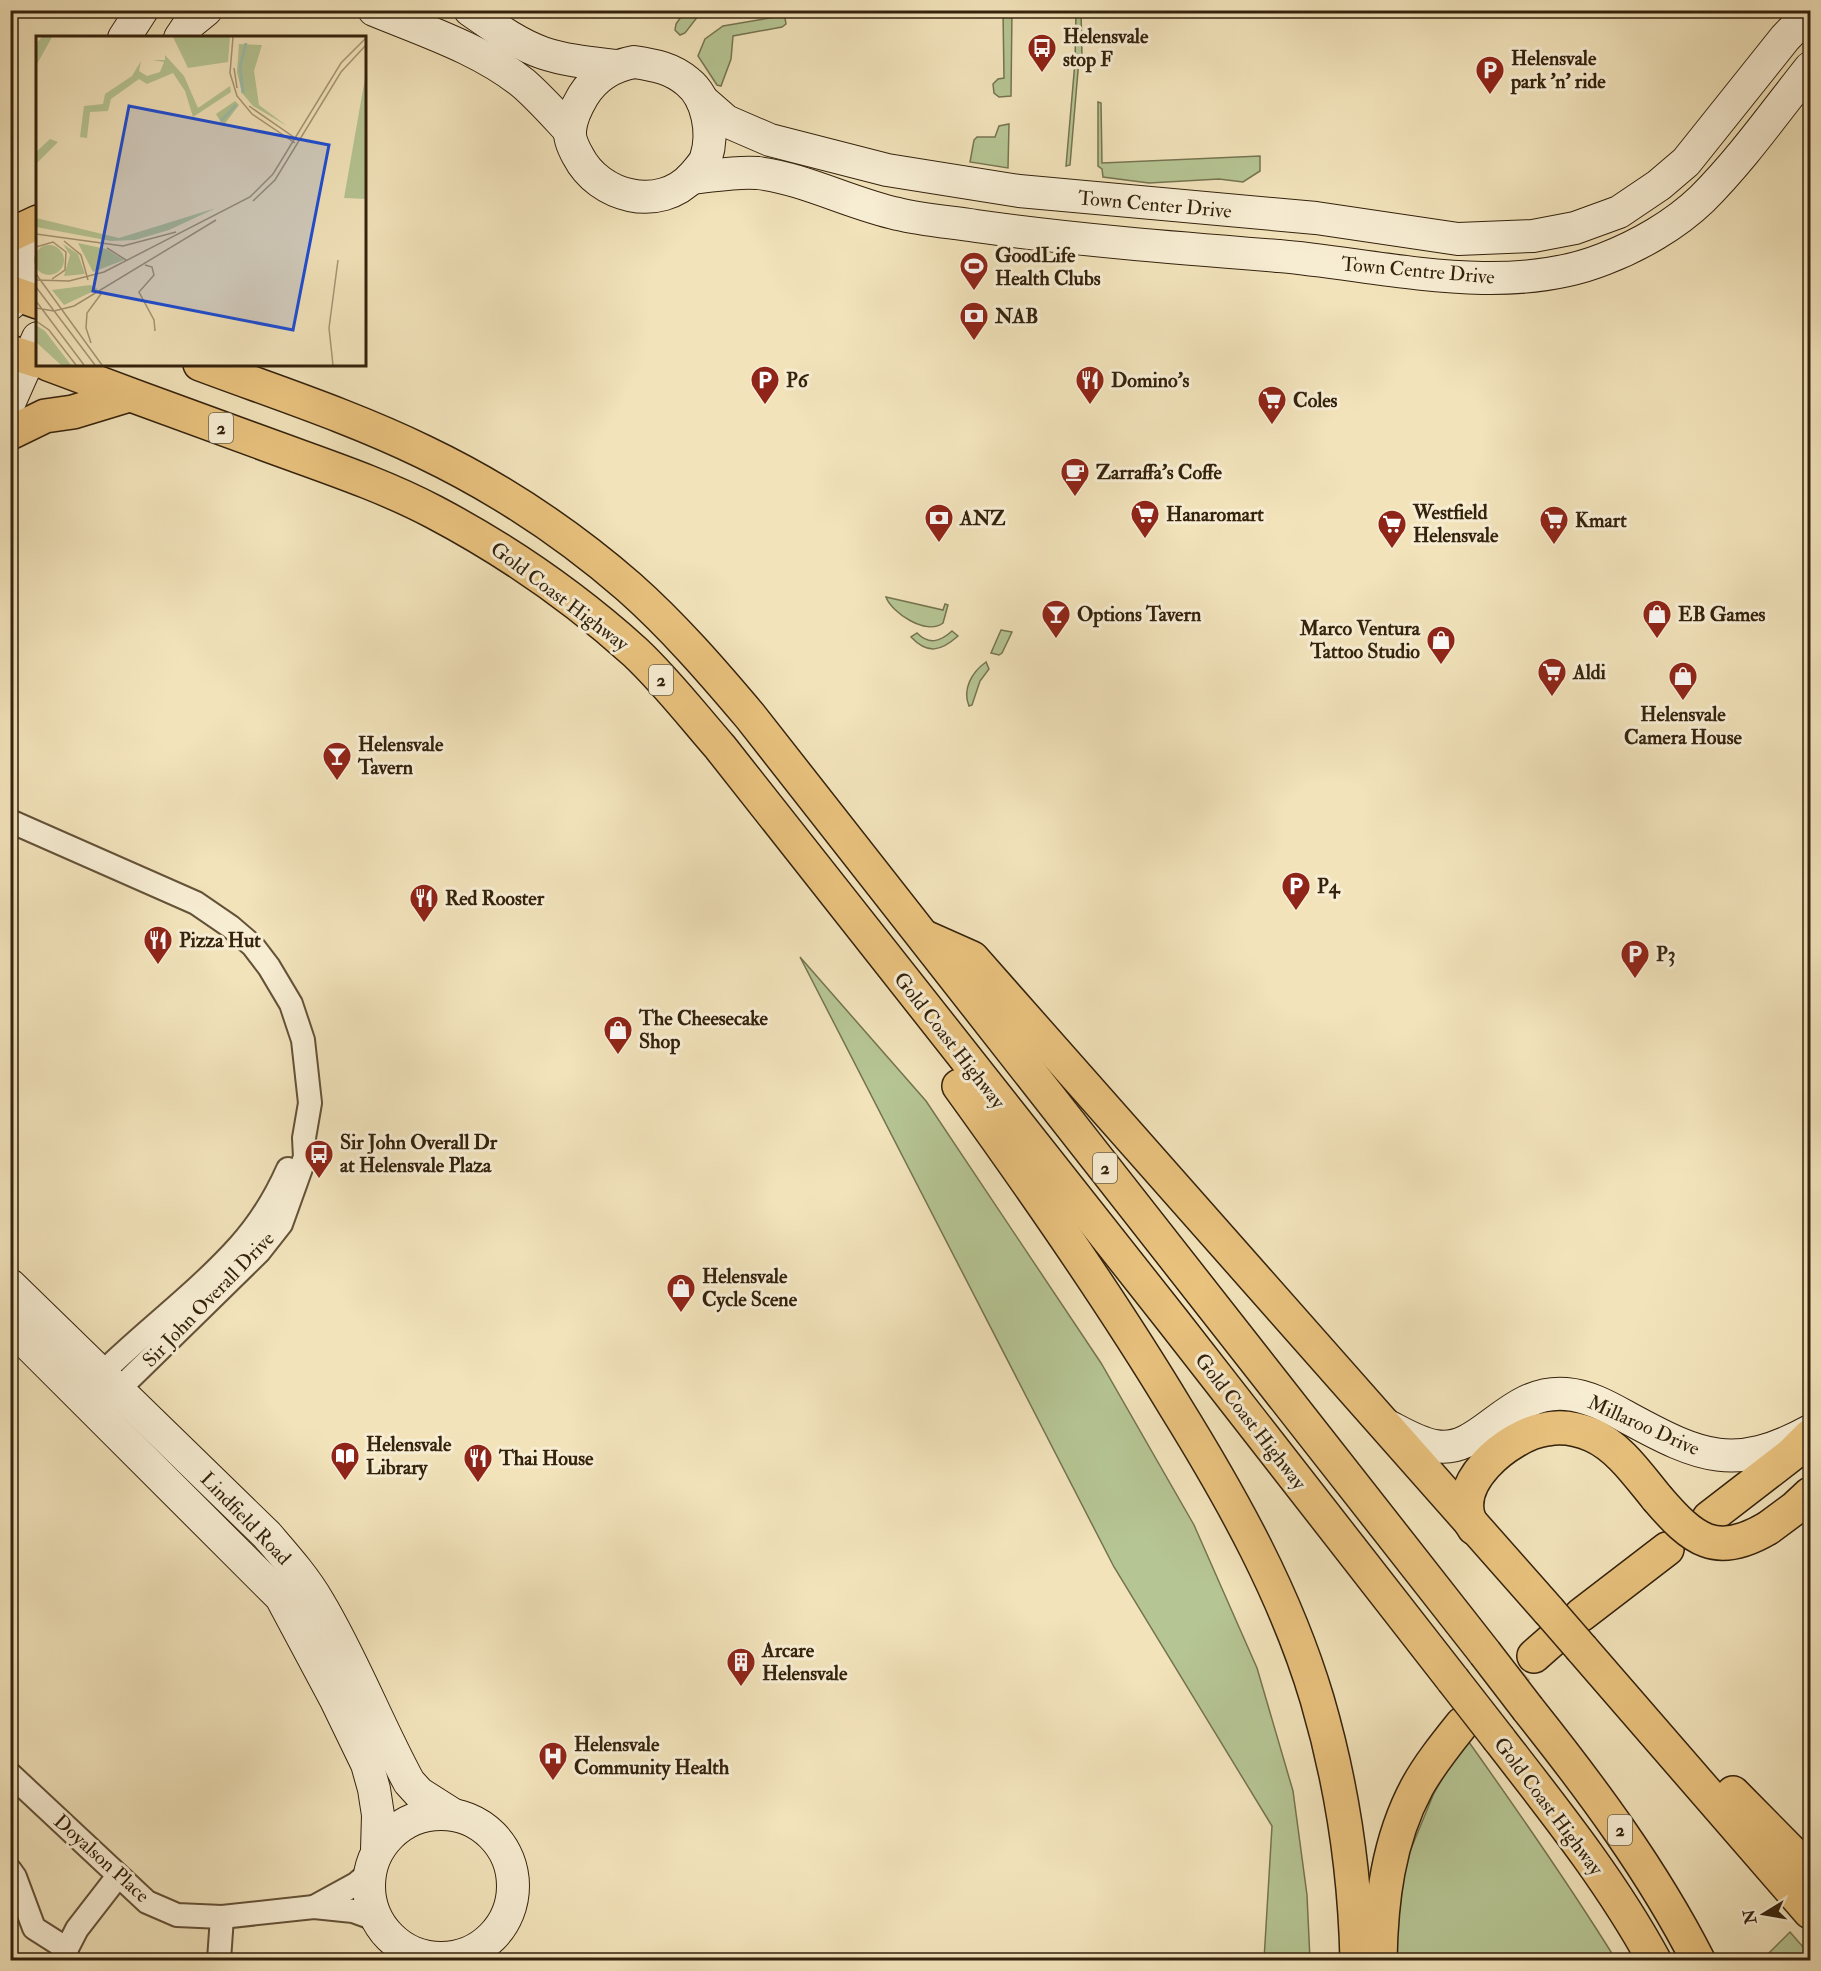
<svg xmlns="http://www.w3.org/2000/svg" width="1821" height="1971" viewBox="0 0 1821 1971" font-family="'IM FELL Double Pica',serif">
	<style>
		.green { fill: #b6c594; stroke: #757450; stroke-width: 1.5 }
		.lines { fill: none; stroke-linecap: round; stroke-linejoin: round }
		.highway-tunnel { stroke: #ccbc98; stroke-width: 33; stroke-dasharray: 33 16; stroke-linecap: butt }
		.street-casing { stroke: #645238; stroke-width: 26 }
		.secondary-casing { stroke: #34220c; stroke-width: 34 }
		.highway-casing { stroke: #34220c; stroke-width: 36 }
		.street { stroke: #f7edd3; stroke-width: 22 }
		.secondary { stroke: #f7edd3; stroke-width: 32 }
		.highway { stroke: #e9c27e; stroke-width: 33 }
		.highway-bridge-casing { stroke: #34220c; stroke-width: 36; stroke-linecap: butt }
		.highway-bridge { stroke: #e9c27e; stroke-width: 33 }
		.labels { text-anchor: middle; stroke-width: 6; stroke-linejoin: round; paint-order: stroke }
		.shield { fill: #f7edd3; stroke: #6e5f48; stroke-width: 1.5 }
		.shield-label { font-size: 18px; font-weight: bold; fill: #34220c }
		.poi-label { font-size: 20px; font-weight: bold; fill: #34220c; stroke: #f7edd3; text-anchor: start }
		.street-label { font-size: 20px; fill: #34220c; stroke: #f7edd3 }
		.inset-river { fill: none; stroke: #9cbfab; stroke-width: 3 }
		.inset-road { fill: none; stroke: #a69675; stroke-width: 1.5 }
		.view { fill: #1d4ed8; fill-opacity: 0.15; stroke: #1d4ed8; stroke-width: 3 }
		.inset-edge { fill: none; stroke: #34220c; stroke-width: 3 }
	</style>
	<rect width="100%" height="100%" fill="#f2e3bb"/>
	<filter id="stains"><feTurbulence type="fractalNoise" baseFrequency=".00333" numOctaves="4"/><feColorMatrix values="0 0 0 0 .2 0 0 0 0 .09 0 0 0 0 .02 0 0 0 .5 -.17"/></filter>
	<radialGradient id="worn" r=".72"><stop offset=".6" stop-color="#630" stop-opacity="0"/><stop offset="1" stop-color="#630" stop-opacity=".3"/></radialGradient>
	<g class="green">
		<path d="M 685,11 L 702,11 L 685,33 L 680,35 L 675,30 L 676,24 Z"/>
		<path d="M 1003,11 L 1012,11 L 1011,96 L 999,97 L 994,93 L 993,84 L 998,79 L 1004,78 Z"/>
		<path d="M 1076,11 L 1081,11 L 1082,56 L 1079,59 L 1070,165 L 1066,166 L 1075,62 Z"/>
		<path d="M 781,16 L 785,18 L 786,24 L 782,27 L 733,36 L 731,59 L 721,86 L 717,85 L 698,56 L 705,39 L 723,26 Z"/>
		<path d="M 1098,102 L 1101,103 L 1102,163 L 1260,156 L 1260,171 L 1243,182 L 1219,179 L 1149,183 L 1103,177 L 1102,169 L 1098,166 Z"/>
		<path d="M 1009,124 L 1008,168 L 970,162 L 974,140 L 977,137 L 995,137 L 999,126 Z"/>
		<path d="M 886,597 L 943,610 L 945,604 L 948,605 L 943,623 C 926,636 891,612 886,597 Z"/>
		<path d="M 1001,630 L 1012,632 L 1002,653 L 999,655 L 991,653 Z"/>
		<path d="M 952,631 L 958,636 C 941,651 928,655 911,637 L 917,633 C 929,645 940,642 952,631 Z"/>
		<path d="M 986,662 L 989,669 L 980,681 L 972,705 L 969,706 C 962,689 972,672 986,662 Z"/>
		<path d="M 800,957 L 926,1101 L 1101,1363 L 1194,1525 L 1257,1668 L 1293,1791 L 1307,1895 L 1310,1960 L 1264,1960 L 1272,1826 L 1114,1567 Z"/>
		<path d="M 1466,1738 C 1518,1811 1569,1884 1616,1960 L 1396,1960 L 1397,1929 L 1406,1861 L 1434,1793 Z"/>
		<path d="M 1790,1932 L 1810,1955 L 1810,1960 L 1765,1960 L 1764,1958 Z"/>
	</g>
	<g class="lines">
		<path class="highway-tunnel" d="M 1462,1724 L 1519,1668"/>
		<g class="street-casing">
			<g id="street">
				<path d="M 10,821 L 196,903 L 231,927 L 253,946 L 269,967 L 291,1004 L 303,1040 L 310,1103 L 304,1138 L 305,1157 L 281,1224 L 259,1252 L 108,1400"/>
				<path d="M 91,1384 C 138,1336 194,1296 239,1246 C 259,1224 276,1196 288,1169"/>
				<path d="M 10,1774 L 147,1902 L 177,1915 L 222,1917 L 314,1907 L 353,1911 L 375,1919"/>
				<path d="M 10,1870 L 15,1877 L 34,1928 L 67,1949"/>
				<path d="M 314,1907 L 356,1884 L 369,1873"/>
				<path d="M 61,1960 L 77,1929 L 118,1876"/>
				<path d="M 219,1960 L 222,1917"/>
			</g>
		</g>
		<g class="secondary-casing">
			<g id="secondary">
				<path d="M 374,10 C 425,31 481,49 524,84 C 541,99 555,115 570,131"/>
				<path d="M 470,10 C 493,26 517,44 543,53 C 567,61 592,63 617,66"/>
				<path d="M 124,38 L 142,10"/>
				<path d="M 180,38 L 190,23 L 206,10"/>
				<path d="M 634,62 C 654,65 672,68 688,82 C 708,98 714,134 706,158 C 704,164 697,171 693,176 C 659,213 599,197 578,156 C 574,149 569,139 570,130 C 571,119 577,106 583,96 C 594,78 612,66 634,62 Z"/>
				<path d="M 702,100 L 726,121 L 770,140 L 887,170 L 1019,191 L 1316,218 L 1458,239 L 1533,236 L 1575,228 L 1619,212 L 1659,185 L 1686,162 L 1785,38 L 1810,12"/>
				<path d="M 691,178 C 713,176 736,171 758,173 C 806,179 851,204 898,214 C 923,220 950,222 976,226 C 1076,240 1178,248 1279,256 C 1382,265 1504,299 1604,259 C 1638,246 1675,225 1702,199 C 1742,159 1775,112 1810,68"/>
				<path d="M 10,304 L 38,236"/>
				<path d="M 10,401 L 38,338"/>
				<path d="M 10,1285 L 267,1535 C 285,1556 304,1577 318,1601 C 353,1659 377,1723 409,1782 L 419,1793 L 452,1814"/>
				<path d="M 10,1326 L 281,1597 L 336,1700 L 367,1764 L 374,1789 L 378,1815 L 377,1850"/>
				<path d="M 1384,1424 C 1400,1432 1417,1443 1435,1446 C 1481,1455 1507,1389 1566,1394 C 1590,1396 1610,1408 1630,1419 C 1700,1457 1735,1472 1810,1431"/>
				<circle cx="441" cy="1886" r="72"/>
			</g>
		</g>
		<g class="highway-casing">
			<g id="highway">
				<path d="M 10,235 L 38,222"/>
				<path d="M 10,292 L 38,302"/>
				<path d="M 10,352 L 38,361"/>
				<path d="M 48,364 C 120,391 193,418 265,444 C 322,465 381,484 434,512 C 506,550 574,597 635,652 C 666,681 692,715 720,747 L 1173,1321 L 1453,1680"/>
				<path d="M 200,364 C 275,392 352,417 424,452 C 497,487 568,534 629,587 C 673,626 712,671 750,716 L 1485,1653"/>
				<path d="M 10,433 L 45,416 L 73,412 L 129,395"/>
				<path d="M 927,938 L 972,958 L 1549,1611"/>
				<path d="M 959,1086 C 1035,1191 1109,1297 1176,1408 C 1233,1500 1286,1595 1317,1699 C 1342,1784 1355,1872 1357,1960"/>
				<path d="M 1709,1518 L 1792,1454 L 1810,1436"/>
				<path d="M 1474,1528 C 1445,1487 1509,1434 1547,1429 C 1562,1426 1578,1429 1592,1435 C 1619,1447 1638,1475 1657,1498"/>
				<path d="M 1768,1528 L 1795,1508 L 1810,1494"/>
				<path d="M 1581,1615 L 1667,1549"/>
				<path d="M 1582,1649 L 1810,1912"/>
				<path d="M 1534,1656 L 1551,1641"/>
				<path d="M 1528,1709 C 1591,1788 1652,1870 1698,1960"/>
				<path d="M 1499,1739 C 1554,1810 1611,1881 1654,1960"/>
				<path d="M 1733,1793 L 1810,1871"/>
				<path d="M 1380,1960 C 1381,1901 1388,1841 1417,1787 C 1429,1765 1446,1744 1462,1724"/>
			</g>
		</g>
		<use href="#street" class="street"/>
		<use href="#secondary" class="secondary"/>
		<use href="#highway" class="highway"/>
		<g class="highway-bridge-casing">
			<g id="highway-bridge">
				<path d="M 1657,1498 C 1693,1540 1716,1559 1768,1528"/>
				<path d="M 1549,1611 L 1582,1649"/>
				<path d="M 1485,1653 L 1528,1709"/>
				<path d="M 1453,1680 L 1499,1739"/>
			</g>
		</g>
		<use href="#highway-bridge" class="highway-bridge"/>
	</g>
	<defs>
		<g id="bus-pin" transform="scale(1.5)"><path d="M0 17L-7.5 6A9.5 9.5 0 1 1 7.5 6Z" fill="#8f2418" stroke="#f7edd3"/><path d="M-5-6H5V4H4V6H2V4H-2V6H-4V4H-5ZM-3.5-4V0h7V-4ZM-3.5 1.2v1.5H-2V1.2ZM2 1.2v1.5H3.5V1.2Z" fill="#fff"/></g>
		<g id="parking-pin" transform="scale(1.5)"><path d="M0 17L-7.5 6A9.5 9.5 0 1 1 7.5 6Z" fill="#8f2418" stroke="#f7edd3"/><path d="M-3.5-5.5H1a3.5 3.5 0 0 1 0 7H-1V5.5H-3.5ZM-1-3.4V-.6H.8a1.4 1.4 0 0 0 0-2.8Z" fill="#fff"/></g>
		<g id="stadium-pin" transform="scale(1.5)"><path d="M0 17L-7.5 6A9.5 9.5 0 1 1 7.5 6Z" fill="#8f2418" stroke="#f7edd3"/><path d="M0-5a6.5 5 0 1 0 0 10a6.5 5 0 1 0 0-10ZM-3.5-1.8h7v3.6h-7Z" fill="#fff"/></g>
		<g id="bank-pin" transform="scale(1.5)"><path d="M0 17L-7.5 6A9.5 9.5 0 1 1 7.5 6Z" fill="#8f2418" stroke="#f7edd3"/><path d="M-6-4H6V4H-6ZM0-2.3a2.3 2.3 0 1 0 0 4.6a2.3 2.3 0 1 0 0-4.6Z" fill="#fff"/></g>
		<g id="restaurant-pin" transform="scale(1.5)"><path d="M0 17L-7.5 6A9.5 9.5 0 1 1 7.5 6Z" fill="#8f2418" stroke="#f7edd3"/><path d="M-5-6h1v4h1v-4h1v4h1v-4h1v5L-1.5 .5V6h-2V.5L-5-1ZM5-6V6H3V1.5H1.5Q1.5-4 5-6Z" fill="#fff"/></g>
		<g id="supermarket-pin" transform="scale(1.5)"><path d="M0 17L-7.5 6A9.5 9.5 0 1 1 7.5 6Z" fill="#8f2418" stroke="#f7edd3"/><path d="M-6-5.5h2.5l.6 2H6L4.5 2H-2.5L-4.4-4H-6ZM-1.5 3.2a1.3 1.3 0 1 0 .1 0ZM3 3.2a1.3 1.3 0 1 0 .1 0Z" fill="#fff"/></g>
		<g id="cafe-pin" transform="scale(1.5)"><path d="M0 17L-7.5 6A9.5 9.5 0 1 1 7.5 6Z" fill="#8f2418" stroke="#f7edd3"/><path d="M-5.5-4.5H6V0H3Q3 3.5 0 3.5H-2.5Q-5.5 3.5-5.5 0ZM3-3.2v2h1.7v-2ZM-6 4.5H4V6H-6Z" fill="#fff"/></g>
		<g id="bar-pin" transform="scale(1.5)"><path d="M0 17L-7.5 6A9.5 9.5 0 1 1 7.5 6Z" fill="#8f2418" stroke="#f7edd3"/><path d="M-6-5H6L.8 .8V4.5H3.5V6h-7V4.5H-.8V.8Z" fill="#fff"/></g>
		<g id="shop-pin" transform="scale(1.5)"><path d="M0 17L-7.5 6A9.5 9.5 0 1 1 7.5 6Z" fill="#8f2418" stroke="#f7edd3"/><path d="M-5-2.5h2.3a2.7 3.5 0 0 1 5.4 0H5L5.5 6h-11ZM-1.5-2.5h3a1.5 2.3 0 0 0-3 0Z" fill="#fff"/></g>
		<g id="library-pin" transform="scale(1.5)"><path d="M0 17L-7.5 6A9.5 9.5 0 1 1 7.5 6Z" fill="#8f2418" stroke="#f7edd3"/><path d="M-6-4Q-3-5.5-.7-3.5V5Q-3 3-6 4ZM6-4Q3-5.5 .7-3.5V5Q3 3 6 4Z" fill="#fff"/></g>
		<g id="building-pin" transform="scale(1.5)"><path d="M0 17L-7.5 6A9.5 9.5 0 1 1 7.5 6Z" fill="#8f2418" stroke="#f7edd3"/><path d="M-4-6H4V6H1V3H-1V6H-4ZM-2.5-4.3h1.7v1.8h-1.7ZM.8-4.3h1.7v1.8H.8ZM-2.5-1h1.7V.8h-1.7ZM.8-1h1.7V.8H.8Z" fill="#fff"/></g>
		<g id="hospital-pin" transform="scale(1.5)"><path d="M0 17L-7.5 6A9.5 9.5 0 1 1 7.5 6Z" fill="#8f2418" stroke="#f7edd3"/><path d="M-5-5h3v3.5h4V-5h3V5h-3V1.5h-4V5h-3Z" fill="#fff"/></g>
	</defs>
	<g fill-rule="evenodd">
		<use href="#bus-pin" x="1042" y="48"/>
		<use href="#parking-pin" x="1490" y="70"/>
		<use href="#stadium-pin" x="974" y="266"/>
		<use href="#bank-pin" x="974" y="316"/>
		<use href="#parking-pin" x="765" y="380"/>
		<use href="#restaurant-pin" x="1090" y="380"/>
		<use href="#supermarket-pin" x="1272" y="400"/>
		<use href="#cafe-pin" x="1075" y="472"/>
		<use href="#supermarket-pin" x="1145" y="514"/>
		<use href="#bank-pin" x="939" y="518"/>
		<use href="#supermarket-pin" x="1554" y="520"/>
		<use href="#supermarket-pin" x="1392" y="524"/>
		<use href="#bar-pin" x="1056" y="614"/>
		<use href="#shop-pin" x="1657" y="614"/>
		<use href="#shop-pin" x="1441" y="640"/>
		<use href="#supermarket-pin" x="1552" y="672"/>
		<use href="#shop-pin" x="1683" y="676"/>
		<use href="#bar-pin" x="337" y="756"/>
		<use href="#parking-pin" x="1296" y="886"/>
		<use href="#restaurant-pin" x="424" y="898"/>
		<use href="#restaurant-pin" x="158" y="940"/>
		<use href="#parking-pin" x="1635" y="954"/>
		<use href="#shop-pin" x="618" y="1030"/>
		<use href="#bus-pin" x="319" y="1154"/>
		<use href="#shop-pin" x="681" y="1288"/>
		<use href="#library-pin" x="345" y="1456"/>
		<use href="#restaurant-pin" x="478" y="1458"/>
		<use href="#building-pin" x="741" y="1662"/>
		<use href="#hospital-pin" x="553" y="1756"/>
	</g>
	<g class="labels">
		<g class="shield">
			<rect x="209" y="413" width="24" height="30" rx="4.5"/>
			<rect x="649" y="665" width="24" height="30" rx="4.5"/>
			<rect x="1093" y="1153" width="24" height="30" rx="4.5"/>
			<rect x="1608" y="1815" width="24" height="30" rx="4.5"/>
		</g>
		<g class="shield-label">
			<text x="221" y="434">2</text>
			<text x="661" y="686">2</text>
			<text x="1105" y="1174">2</text>
			<text x="1620" y="1836">2</text>
		</g>
		<g class="poi-label">
			<text x="1063" y="43">Helensvale<tspan x="1063" dy="23">stop F</tspan></text>
			<text x="1511" y="65">Helensvale<tspan x="1511" dy="23">park 'n' ride</tspan></text>
			<text x="995" y="262">GoodLife<tspan x="995" dy="23">Health Clubs</tspan></text>
			<text x="995" y="323">NAB</text>
			<text x="786" y="387">P6</text>
			<text x="1111" y="387">Domino's</text>
			<text x="1293" y="407">Coles</text>
			<text x="1096" y="479">Zarraffa's Coffe</text>
			<text x="1413" y="519">Westfield<tspan x="1413" dy="23">Helensvale</tspan></text>
			<text x="1166" y="521">Hanaromart</text>
			<text x="960" y="525">ANZ</text>
			<text x="1575" y="527">Kmart</text>
			<text x="1077" y="621">Options Tavern</text>
			<text x="1678" y="621">EB Games</text>
			<text x="1420" y="635" text-anchor="end">Marco Ventura<tspan x="1420" dy="23">Tattoo Studio</tspan></text>
			<text x="1573" y="679">Aldi</text>
			<text x="1683" y="721" text-anchor="middle">Helensvale<tspan x="1683" dy="23">Camera House</tspan></text>
			<text x="358" y="751">Helensvale<tspan x="358" dy="23">Tavern</tspan></text>
			<text x="1317" y="893">P4</text>
			<text x="445" y="905">Red Rooster</text>
			<text x="179" y="947">Pizza Hut</text>
			<text x="1656" y="961">P3</text>
			<text x="639" y="1025">The Cheesecake<tspan x="639" dy="23">Shop</tspan></text>
			<text x="340" y="1149">Sir John Overall Dr<tspan x="340" dy="23">at Helensvale Plaza</tspan></text>
			<text x="702" y="1283">Helensvale<tspan x="702" dy="23">Cycle Scene</tspan></text>
			<text x="366" y="1451">Helensvale<tspan x="366" dy="23">Library</tspan></text>
			<text x="499" y="1465">Thai House</text>
			<text x="762" y="1657">Arcare<tspan x="762" dy="23">Helensvale</tspan></text>
			<text x="574" y="1751">Helensvale<tspan x="574" dy="23">Community Health</tspan></text>
		</g>
		<g class="street-label">
			<text transform="translate(1155 204) rotate(5)" y="7">Town Center Drive</text>
			<text transform="translate(1418 270) rotate(5)" y="7">Town Centre Drive</text>
			<text transform="translate(560 596) rotate(37)" y="7">Gold Coast Highway</text>
			<text transform="translate(950 1040) rotate(52)" y="7">Gold Coast Highway</text>
			<text transform="translate(208 1299) rotate(-46)" y="7">Sir John Overall Drive</text>
			<text transform="translate(1251 1421) rotate(52)" y="7">Gold Coast Highway</text>
			<text transform="translate(1644 1425) rotate(24)" y="7">Millaroo Drive</text>
			<text transform="translate(246 1518) rotate(46)" y="7">Lindfield Road</text>
			<text transform="translate(1549 1806) rotate(53)" y="7">Gold Coast Highway</text>
			<text transform="translate(102 1858) rotate(42)" y="7">Doyalson Place</text>
		</g>
	</g>
	<g transform="translate(36 36)">
		<rect width="330" height="330" fill="#f2e3bb"/>
		<path d="M 6,1 L 16,1 L 0,30 L 0,7 ZM 137,1 L 194,1 L 192,26 L 152,32 ZM 203,8 L 226,9 L 218,35 L 223,69 L 251,90 L 217,70 L 206,57 L 201,36 ZM 129,19 L 148,40 L 162,72 L 194,50 L 195,56 L 157,81 L 149,55 L 137,37 L 111,48 L 103,43 L 75,63 L 72,75 L 54,76 L 51,102 L 44,101 L 48,70 L 67,68 L 69,58 L 96,40 L 105,25 L 103,35 L 111,40 L 124,36 L 128,26 L 117,24 L 129,24 ZM 330,35 L 330,163 L 308,162 L 329,42 ZM 199,65 L 203,69 L 187,90 L 180,78 ZM 14,103 L 22,106 L 0,128 L 0,116 ZM 180,172 L 133,194 L 99,204 L 75,205 L 0,191 L 0,182 L 83,202 ZM 42,207 L 70,213 L 88,224 L 57,236 ZM 27,208 L 42,218 L 49,238 L 28,240 L 34,219 ZM-2 224a15 15 0 1 1 30 0a15 15 0 1 1-30 0ZM 54,249 L 62,253 L 28,269 L 16,254 ZM 0,289 L 9,295 L 35,329 L 25,329 L 0,306 Z" fill="#b6c594"/>
		<path class="inset-river" d="M 207,57 L 204,31 L 210,7M 185,85 L 200,69"/>
		<path class="inset-road" d="M 197,1 L 194,37 L 201,60 L 216,78 L 259,107M 198,32 L 201,52M 213,70 L 262,104M 217,165 L 239,144 L 305,36 L 330,9M 0,198 L 87,210 L 140,196M 28,205 L 45,219 L 52,244M 0,211 L 17,206 L 30,216 L 29,234 L 16,243M 71,212 L 90,224M 109,229 L 116,231 L 118,239 L 103,256 L 118,284 L 119,295M 0,238 L 66,329M 0,244 L 33,245 L 68,236 L 214,161 L 237,138 L 305,27 L 330,2M 0,251 L 59,329M 0,265 L 48,329M 0,272 L 18,275 L 38,270 L 180,184M 0,285 L 13,294 L 40,329M 55,307 L 50,292 L 51,277 L 65,258M 297,329 L 293,292 L 302,224"/>
		<path class="view" d="M 93,70 L 293,109 L 257,294 L 57,255 Z"/>
		<rect width="330" height="330" class="inset-edge"/>
	</g>
	<rect width="1821" height="1971" fill="none" stroke="#f2e3bb" stroke-width="36"/>
	<rect x="12" y="12" width="1797" height="1947" fill="none" stroke="#34220c" stroke-width="3"/>
	<rect x="18" y="18" width="1785" height="1935" fill="none" stroke="#34220c" stroke-width="1.5"/>
	<g transform="translate(1764 1914) rotate(259)" stroke="#f7edd3" stroke-width="4.5" paint-order="stroke">
	<path d="M0-4.5L10 22L0 15L-10 22Z" fill="#34220c"/>
	<text y="-9" font-size="16" font-weight="bold" text-anchor="middle" fill="#34220c">N</text>
	</g>
	<rect width="100%" height="100%" filter="url(#stains)"/>
	<rect width="100%" height="100%" fill="url(#worn)"/>
</svg>
